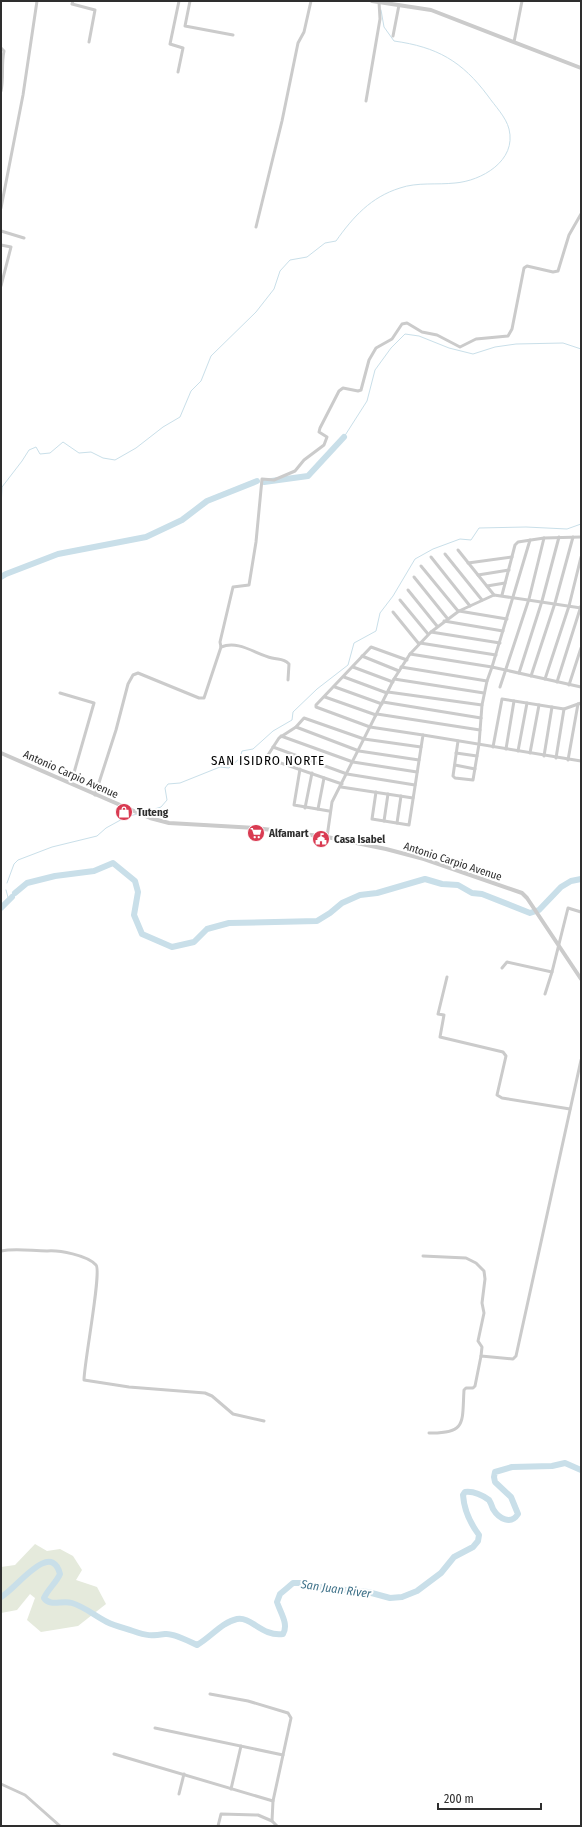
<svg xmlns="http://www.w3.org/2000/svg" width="582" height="1827" viewBox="0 0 582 1827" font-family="'Fira Sans Condensed',sans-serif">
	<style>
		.green { fill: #e5eadc }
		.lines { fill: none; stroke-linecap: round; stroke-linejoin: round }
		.stream { stroke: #c9dfe9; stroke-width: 1 }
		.river { stroke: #c9dfe9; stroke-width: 6 }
		.minor { stroke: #cbcbcb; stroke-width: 3 }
		.tertiary { stroke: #cbcbcb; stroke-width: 4 }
		.labels { text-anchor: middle; stroke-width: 4; stroke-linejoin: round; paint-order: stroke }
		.street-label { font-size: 11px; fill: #2e2e2e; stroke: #fff }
		.poi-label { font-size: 11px; font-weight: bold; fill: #2e2e2e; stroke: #fff; text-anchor: start }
		.water-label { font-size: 12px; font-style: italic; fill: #41738a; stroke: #fff }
		.quarter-label { font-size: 13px; letter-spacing: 1px; fill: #000; stroke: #fff }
	</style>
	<rect width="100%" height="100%" fill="#fff"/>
	<path class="green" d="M 35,1544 L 47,1551 L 60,1549 L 73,1556 L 82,1570 L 76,1580 L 97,1587 L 106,1604 L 78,1626 L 41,1632 L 27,1620 L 35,1598 L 30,1594 L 17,1610 L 1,1613 L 1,1567 L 15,1565 Z"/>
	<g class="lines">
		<g class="stream">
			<path d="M 344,437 L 367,401 L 375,370 L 391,348 L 405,334 L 419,336 L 449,348 L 473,354 L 495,347 L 516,344 L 563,343 L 581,349"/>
			<path d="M 1,509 L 2,487 L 22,461 L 29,450 L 36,447 L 40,454 L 50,453 L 63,442 L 79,453 L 91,452 L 103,458 L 115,460 L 136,448 L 163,427 L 180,417 L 191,391 L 201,381 L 211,356 L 256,312 L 274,289 L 280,271 L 290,260 L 307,257 L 325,243 L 336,241 C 353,217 371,197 400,188 C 417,182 437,185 455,183 C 481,181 517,161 509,129 C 506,117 495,106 488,96 C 462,61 437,47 394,41 L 384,27 L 381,10"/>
			<path d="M 142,813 L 161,807 L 167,800 L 165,788 L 168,784 L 180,783 L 220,767 L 229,768 L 240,758 L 242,751 L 253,749 L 273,731 L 292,720 L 293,712 L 317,689 L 348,665 L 354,643 L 376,631 L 380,613 L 393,596 L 415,559 L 433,549 L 460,539 L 471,540 L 479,528 L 526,527 L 567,529 L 581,524"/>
			<path d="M 7,883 L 14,864 L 18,860 L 52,847 L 97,836 L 106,828 L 126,817 L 137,814"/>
			<path d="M 6,890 L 9,901"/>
		</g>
		<g class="river">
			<path d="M 264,482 L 308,476 L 344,437"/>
			<path d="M 1,577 L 6,574 L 58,554 L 146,537 L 182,520 L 207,501 L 257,481"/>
			<path d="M 15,893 L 27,883 L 55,876 L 94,871 L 113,863 L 135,881 L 138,892 L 134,915 L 142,934 L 172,947 L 194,942 L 207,929 L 229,923 L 317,921 L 330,913 L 342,903 L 360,895 L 377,893 L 425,879 L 442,884 L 458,885 L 472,893 L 482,894 L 530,913 L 539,910 L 561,887 L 571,881 L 581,879"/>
			<path d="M 1,908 L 12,897"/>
			<path d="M 1,1597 C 15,1590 51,1539 60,1574 C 56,1583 48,1589 44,1598 C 50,1607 62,1600 72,1603 C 85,1607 95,1616 107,1622 C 115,1626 124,1628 133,1631 C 147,1636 151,1636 165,1634 C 172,1633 191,1642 197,1645 C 210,1638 222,1622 237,1619 C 251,1616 262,1637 283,1634 C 289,1624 280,1612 277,1602 L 280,1594 L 286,1589 L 293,1583 L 303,1583 L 324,1588 L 368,1592 L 390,1598 L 402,1597 L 417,1591 L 441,1573 L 454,1557 L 473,1547 L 478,1541 L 479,1535 C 470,1523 464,1509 463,1495 L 465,1492 C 473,1491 482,1495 489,1500 C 491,1503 492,1506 493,1509 C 499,1519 511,1525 518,1514 L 511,1497 L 495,1482 L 494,1477 L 495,1472 L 512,1467 L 552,1466 L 565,1463 L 581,1470"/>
		</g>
		<g class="minor">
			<path d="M 73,1 L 72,4 L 95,10 L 89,42"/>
			<path d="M 190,1 L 185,26 L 233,35"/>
			<path d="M 393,36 L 399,5"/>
			<path d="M 514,42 L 522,1"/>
			<path d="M 1,48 L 4,51 C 1,65 4,77 1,91"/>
			<path d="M 178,72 L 183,48 L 170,44 L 179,1"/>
			<path d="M 366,101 L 380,19 L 379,2"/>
			<path d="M 1,208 L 23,95 L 37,1"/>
			<path d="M 256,227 L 282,121 L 298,43 L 304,32 L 311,1"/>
			<path d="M 1,231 L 24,238"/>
			<path d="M 1,245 L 11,247 L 1,286"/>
			<path d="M 458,550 L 494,595"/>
			<path d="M 445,554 L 482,600"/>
			<path d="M 431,557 L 470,606"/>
			<path d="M 468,563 L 512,557"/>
			<path d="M 421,566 L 458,611"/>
			<path d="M 478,575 L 509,570"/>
			<path d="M 414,577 L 447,618"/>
			<path d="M 487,586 L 505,583"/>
			<path d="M 408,590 L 437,626"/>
			<path d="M 502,595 L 515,545 L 518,542 L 544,538 L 581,537"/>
			<path d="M 400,600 L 428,634"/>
			<path d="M 459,611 L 507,619"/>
			<path d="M 393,612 L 419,644"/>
			<path d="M 444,621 L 503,631"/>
			<path d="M 431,632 L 500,643"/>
			<path d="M 420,643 L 496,655"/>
			<path d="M 221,647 C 239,640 255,654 272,658 C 279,660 283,658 289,664 L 288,680"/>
			<path d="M 410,654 L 492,667 L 530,540"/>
			<path d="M 362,656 L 399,671"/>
			<path d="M 353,667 L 393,682"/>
			<path d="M 401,667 L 487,681 L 492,667 L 581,687"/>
			<path d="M 519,673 L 542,601 L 559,537"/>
			<path d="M 531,676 L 555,603 L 573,537"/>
			<path d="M 344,677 L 387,693"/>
			<path d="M 394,679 L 484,693"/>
			<path d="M 545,679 L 569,606 L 581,557"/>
			<path d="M 557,682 L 581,606"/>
			<path d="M 569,685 L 581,648"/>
			<path d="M 335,687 L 382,704"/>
			<path d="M 500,687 L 529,599 L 544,538"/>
			<path d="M 388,692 L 482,705 L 487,681"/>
			<path d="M 60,693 L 94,703 L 71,783"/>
			<path d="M 325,697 L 376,715"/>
			<path d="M 383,702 L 481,718"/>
			<path d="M 377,714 L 480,730"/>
			<path d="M 296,727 L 359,751 L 419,760"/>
			<path d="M 423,735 L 581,761"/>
			<path d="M 281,736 L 353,762 L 417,772"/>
			<path d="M 458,741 L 453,776 L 455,778 L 473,780 L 479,744 L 482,705"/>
			<path d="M 273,747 L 347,774 L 415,785"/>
			<path d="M 493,747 L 502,699 L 564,709 L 581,703"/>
			<path d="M 506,749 L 514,701"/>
			<path d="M 518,751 L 527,703"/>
			<path d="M 456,753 L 477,756"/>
			<path d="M 530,753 L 539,705"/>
			<path d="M 544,756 L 552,707"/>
			<path d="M 556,758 L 564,709"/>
			<path d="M 568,760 L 578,704"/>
			<path d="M 455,765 L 475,769"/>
			<path d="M 300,769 L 294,805 L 329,811"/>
			<path d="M 342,784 L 269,759 L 268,755 L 279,738 L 296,727 L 304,718 L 364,739 L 421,747"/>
			<path d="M 341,787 L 413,798"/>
			<path d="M 376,792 L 372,819 L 409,825 L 423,735 L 370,727 L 316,707 L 316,705 L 371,647 L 407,660"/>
			<path d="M 95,795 L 116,730 L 128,684 L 133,675 L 138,673 L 199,698 L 204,698 L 221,647 L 220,642 L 233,587 L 249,585 L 256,542 L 262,479 L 274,480 L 295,471 L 304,460 L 324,445 L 327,437 L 319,432 L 320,428 L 339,391 L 343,388 L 358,391 L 361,390 L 369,360 L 376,348 L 392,339 L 402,324 L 407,323 L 422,332 L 437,335 L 460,347 L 476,339 L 508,336 L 512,329 L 524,268 L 527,266 L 553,272 L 558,271 L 569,235 L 581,214"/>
			<path d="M 305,808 L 312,773"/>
			<path d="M 318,809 L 324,778"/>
			<path d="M 384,821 L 388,794"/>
			<path d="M 397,823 L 401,796"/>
			<path d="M 327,837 L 332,802 L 394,679 L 410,654 L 431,632 L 459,611 L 494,595 L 581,608"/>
			<path d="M 502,968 L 507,962 L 552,972"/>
			<path d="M 447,977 L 438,1014 L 444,1015 L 440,1037 L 503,1052 L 506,1056 L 497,1095 L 502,1098 L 570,1109"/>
			<path d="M 545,994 L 552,972 L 568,908 L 581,912"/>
			<path d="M 1,1251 C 16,1248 32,1251 47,1251 C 59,1250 87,1255 96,1265 C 102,1271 84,1363 84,1380 L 129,1387 L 205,1393 L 212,1396 L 233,1414 L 264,1421"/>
			<path d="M 423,1256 L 466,1258 L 476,1263 L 484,1271 L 485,1279 L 482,1303 L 484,1313 L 478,1341 L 482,1347 L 481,1356"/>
			<path d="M 429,1433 C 467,1434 462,1422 464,1390 L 466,1388 L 473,1388 L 475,1386 L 481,1356 L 513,1359 L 516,1356 L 581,1060"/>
			<path d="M 210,1694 L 248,1701 L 288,1713 L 291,1718 L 283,1755"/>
			<path d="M 155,1728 L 283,1755 L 273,1801 L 272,1821 L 277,1826"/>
			<path d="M 114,1754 L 273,1801"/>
			<path d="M 1,1784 L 25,1795 L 60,1826"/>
			<path d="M 231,1789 L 241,1746"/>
			<path d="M 179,1794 L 184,1774"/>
			<path d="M 218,1826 L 221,1814 L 258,1815 L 272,1821"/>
		</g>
		<g class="tertiary">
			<path d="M 372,1 L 431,10 L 581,68"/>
			<path d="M 1,753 L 150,818 L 169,823 L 256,828 L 327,837 L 386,849 L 424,859 L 522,893 L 527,898 L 581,979"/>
		</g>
	</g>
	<defs>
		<g id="shop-disc" transform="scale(0.9)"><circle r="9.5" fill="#d93b52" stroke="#fff"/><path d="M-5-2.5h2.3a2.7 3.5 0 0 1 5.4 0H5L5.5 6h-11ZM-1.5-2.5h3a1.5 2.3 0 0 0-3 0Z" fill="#fff"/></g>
		<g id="supermarket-disc" transform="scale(0.9)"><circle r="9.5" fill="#d93b52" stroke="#fff"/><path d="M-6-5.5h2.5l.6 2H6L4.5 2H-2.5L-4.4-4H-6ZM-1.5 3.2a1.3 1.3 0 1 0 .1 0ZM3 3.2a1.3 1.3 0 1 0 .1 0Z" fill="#fff"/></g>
		<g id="civic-disc" transform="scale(0.9)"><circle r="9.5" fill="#d93b52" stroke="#fff"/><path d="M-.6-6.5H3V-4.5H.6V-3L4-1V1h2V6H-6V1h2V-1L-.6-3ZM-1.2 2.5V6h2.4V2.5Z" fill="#fff"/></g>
	</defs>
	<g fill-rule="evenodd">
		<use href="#shop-disc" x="124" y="812"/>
		<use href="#supermarket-disc" x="256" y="833"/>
		<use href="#civic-disc" x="321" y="839"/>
	</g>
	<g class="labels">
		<g class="street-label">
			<text transform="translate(71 774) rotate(24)" y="4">Antonio Carpio Avenue</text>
			<text transform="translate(453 861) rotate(18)" y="4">Antonio Carpio Avenue</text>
		</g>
		<g class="poi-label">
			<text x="137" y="816">Tuteng</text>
			<text x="269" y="837">Alfamart</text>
			<text x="334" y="843">Casa Isabel</text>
		</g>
		<g class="water-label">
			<text transform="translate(336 1589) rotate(8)" y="4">San Juan River</text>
		</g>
		<g class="quarter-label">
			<text x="268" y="765">SAN ISIDRO NORTE</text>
		</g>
	</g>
	<rect width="582" height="1827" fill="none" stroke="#2e2e2e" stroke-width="4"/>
	<path d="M438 1803v6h103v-6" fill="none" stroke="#2e2e2e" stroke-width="2"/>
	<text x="444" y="1803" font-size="12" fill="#2e2e2e" stroke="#ffffff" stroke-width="3" paint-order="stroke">200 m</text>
</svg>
